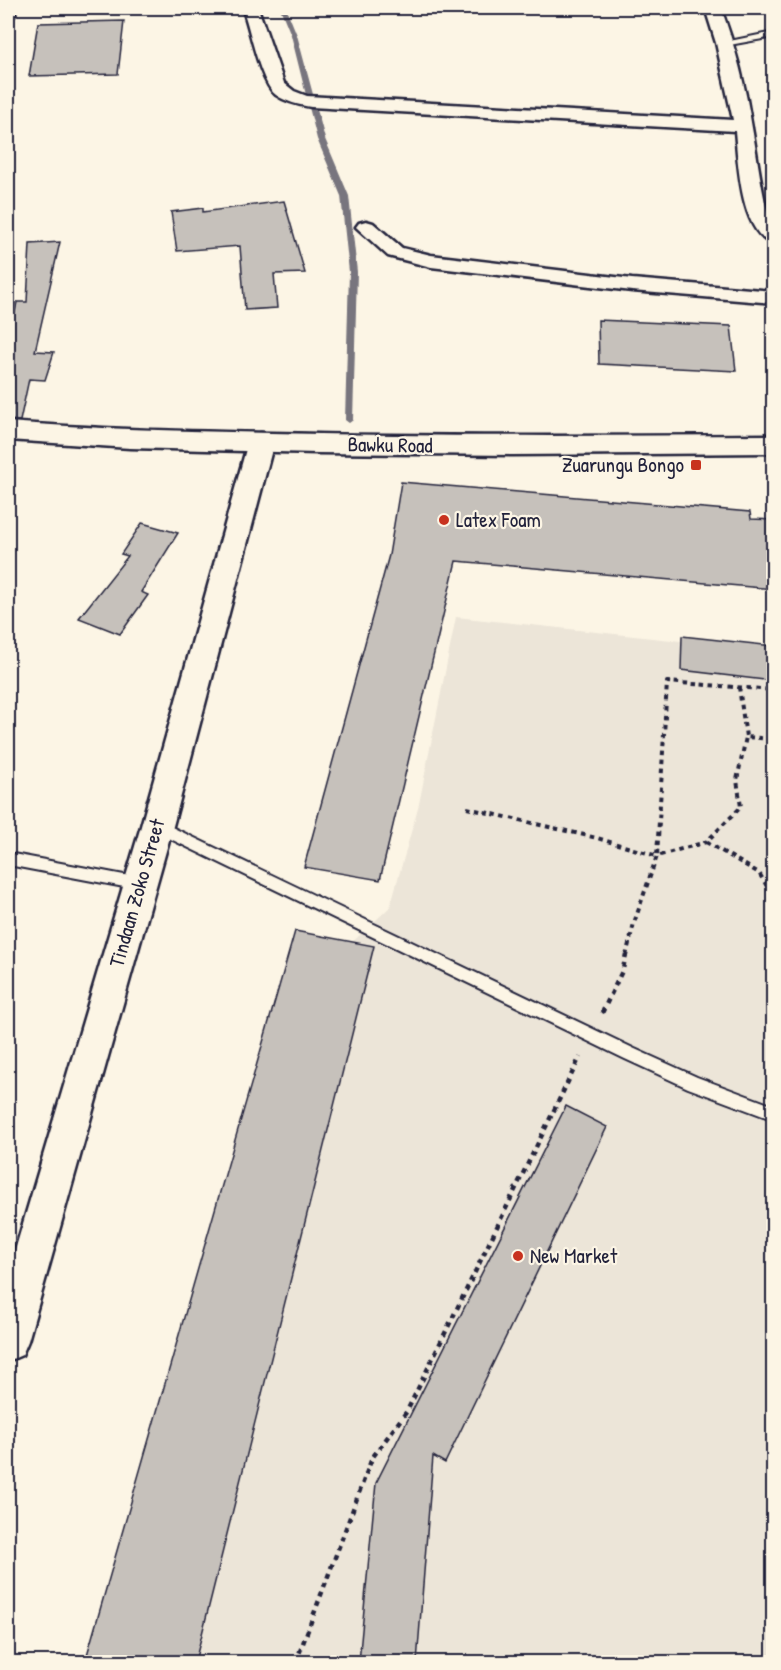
<svg xmlns="http://www.w3.org/2000/svg" width="781" height="1670" viewBox="0 0 781 1670" font-family="'Patrick Hand',sans-serif">
	<style>
		.built { fill: #ece5d8 }
		.lines { fill: none; stroke-linecap: round; stroke-linejoin: round }
		.stream { fill: #78757e; fill-rule: evenodd }
		.building { fill: #c6c1bb; stroke: #22223b; stroke-width: 1.5 }
		.lane-casing { stroke: #22223b; stroke-width: 4 }
		.street-casing { stroke: #22223b; stroke-width: 5 }
		.secondary-casing { stroke: #22223b; stroke-width: 5 }
		.highway-casing { stroke: #22223b; stroke-width: 5 }
		.path-far1 { stroke: #22223b; stroke-width: 4; stroke-dasharray: 4.5 4.5; stroke-linecap: butt }
		.path { stroke: #22223b; stroke-width: 4.5; stroke-dasharray: 5 5; stroke-linecap: butt }
		.lane { fill: #fcf5e5; fill-rule: evenodd }
		.street { fill: #fcf5e5; fill-rule: evenodd }
		.secondary { fill: #fcf5e5; fill-rule: evenodd }
		.highway { fill: #fcf5e5; fill-rule: evenodd }
		.poi-dot { fill: #c8321e; stroke: #fcf5e5; stroke-width: 2 }
		.labels { text-anchor: middle; stroke-width: 4.5; stroke-linejoin: round; paint-order: stroke }
		.street-label { font-size: 21px; fill: #22223b; stroke: #fcf5e5 }
		.poi-label { font-size: 21px; fill: #22223b; stroke: #fcf5e5; text-anchor: start }
	</style>
	<rect width="100%" height="100%" fill="#fcf5e5"/>
	<filter id="ink" filterUnits="userSpaceOnUse"><feTurbulence type="fractalNoise" baseFrequency=".0167" numOctaves="2"/><feDisplacementMap in="SourceGraphic" scale="12" xChannelSelector="R" yChannelSelector="G"/><feConvolveMatrix kernelMatrix="1 2 1 2 8 2 1 2 1" color-interpolation-filters="sRGB"/></filter>
	<g filter="url(#ink)">
		<path class="built" d="M 456,617 L 773,651 L 773,1662 L 157,1662 L 222,1435 L 331,962 L 390,907 L 419,804 Z"/>
		<g class="lines">
			<path class="stream" d="M 280,8 L 286,8 L 297,35 L 325,139 L 349,196 L 357,272 L 353,420 L 349,423 L 345,420 L 349,272 L 341,196 L 317,139 L 291,35 Z"/>
		</g>
		<g class="building">
			<path d="M 124,21 L 118,74 L 29,76 L 38,23 Z"/>
			<path d="M 284,201 L 305,273 L 274,274 L 277,308 L 245,310 L 240,246 L 177,251 L 171,212 L 203,208 L 203,212 Z"/>
			<path d="M 60,242 L 35,351 L 54,352 L 45,380 L 29,379 L 20,421 L 8,420 L 8,311 L 15,312 L 17,302 L 27,302 L 30,244 Z"/>
			<path d="M 598,320 L 731,326 L 736,371 L 599,364 Z"/>
			<path d="M 401,482 L 750,512 L 751,519 L 774,520 L 774,589 L 456,561 L 380,880 L 304,867 L 389,555 Z"/>
			<path d="M 142,523 L 178,533 L 141,592 L 148,595 L 120,634 L 79,618 L 128,556 L 121,554 Z"/>
			<path d="M 682,636 L 774,646 L 774,681 L 681,670 Z"/>
			<path d="M 295,931 L 374,946 L 195,1662 L 85,1662 Z"/>
			<path d="M 566,1106 L 607,1127 L 445,1463 L 433,1456 L 417,1662 L 359,1662 L 376,1483 Z"/>
		</g>
		<g class="lines">
			<g class="lane-casing">
				<g id="lane">
					<path d="M 774,32 L 774,37 L 724,46 L 720,43 Z"/>
					<path d="M 157,820 L 635,1049 L 697,1077 L 774,1106 L 774,1120 L 688,1088 L 625,1059 L 152,830 L 150,826 L 152,822 Z"/>
					<path d="M 8,853 L 140,878 L 145,880 L 147,884 L 145,888 L 140,890 L 8,865 Z"/>
				</g>
			</g>
			<g class="street-casing">
				<g id="street">
					<path d="M 8,8 L 16,8 L 14,16 L 8,17 Z"/>
					<path d="M 241,8 L 258,8 L 284,83 L 294,91 L 307,96 L 733,120 L 716,43 L 705,8 L 721,8 C 735,46 746,88 752,128 C 758,160 761,191 770,222 L 774,226 L 774,244 C 740,235 738,159 735,131 L 311,107 C 299,105 286,102 276,95 C 260,82 251,33 244,13 Z"/>
					<path d="M 366,221 L 373,223 L 402,248 L 431,255 L 632,279 L 774,291 L 774,303 L 632,291 L 431,267 L 388,256 L 356,227 L 359,223 Z"/>
				</g>
			</g>
			<g class="secondary-casing">
				<path id="secondary" d="M 261,433 L 271,435 L 274,442 L 173,826 L 28,1341 L 22,1355 L 8,1361 L 8,1274 L 141,826 L 248,442 L 251,435 Z"/>
			</g>
			<g class="highway-casing">
				<path id="highway" d="M 8,422 C 95,429 183,431 271,433 C 438,437 606,436 774,435 L 774,453 L 513,455 L 317,453 L 130,448 L 8,440 Z"/>
			</g>
			<g class="path-far1">
				<path d="M 739,687 L 746,737"/>
				<path d="M 467,808 L 597,838 L 657,856 L 667,682 L 774,690"/>
				<path d="M 706,842 L 759,873 L 774,898"/>
				<path d="M 626,956 L 634,923 L 657,856 L 706,842 L 741,807 L 737,780 L 746,737 L 774,739"/>
			</g>
			<g class="path">
				<path d="M 602,1013 L 623,969 L 626,954"/>
				<path d="M 296,1662 L 372,1458 L 407,1411 L 580,1057"/>
			</g>
			<use href="#lane" class="lane"/>
			<use href="#street" class="street"/>
			<use href="#secondary" class="secondary"/>
			<use href="#highway" class="highway"/>
		</g>
	</g>
	<g class="poi-dot">
		<rect x="690" y="459" width="12" height="12" rx="3"/>
		<circle cx="444" cy="520" r="6"/>
		<circle cx="518" cy="1256" r="6"/>
	</g>
	<g class="labels">
		<g class="street-label">
			<text transform="translate(390 445) rotate(1)" y="7">Bawku Road</text>
			<text transform="translate(137 893) rotate(-74)" y="7">Tindaan Zoko Street</text>
		</g>
		<g class="poi-label">
			<text x="684" y="472" text-anchor="end">Zuarungu Bongo</text>
			<text x="456" y="527">Latex Foam</text>
			<text x="530" y="1263">New Market</text>
		</g>
	</g>
	<rect width="781" height="1670" fill="none" stroke="#fcf5e5" stroke-width="30"/>
	<rect x="15" y="15" width="751" height="1640" fill="none" stroke="#22223b" stroke-width="2" filter="url(#ink)"/>
</svg>
